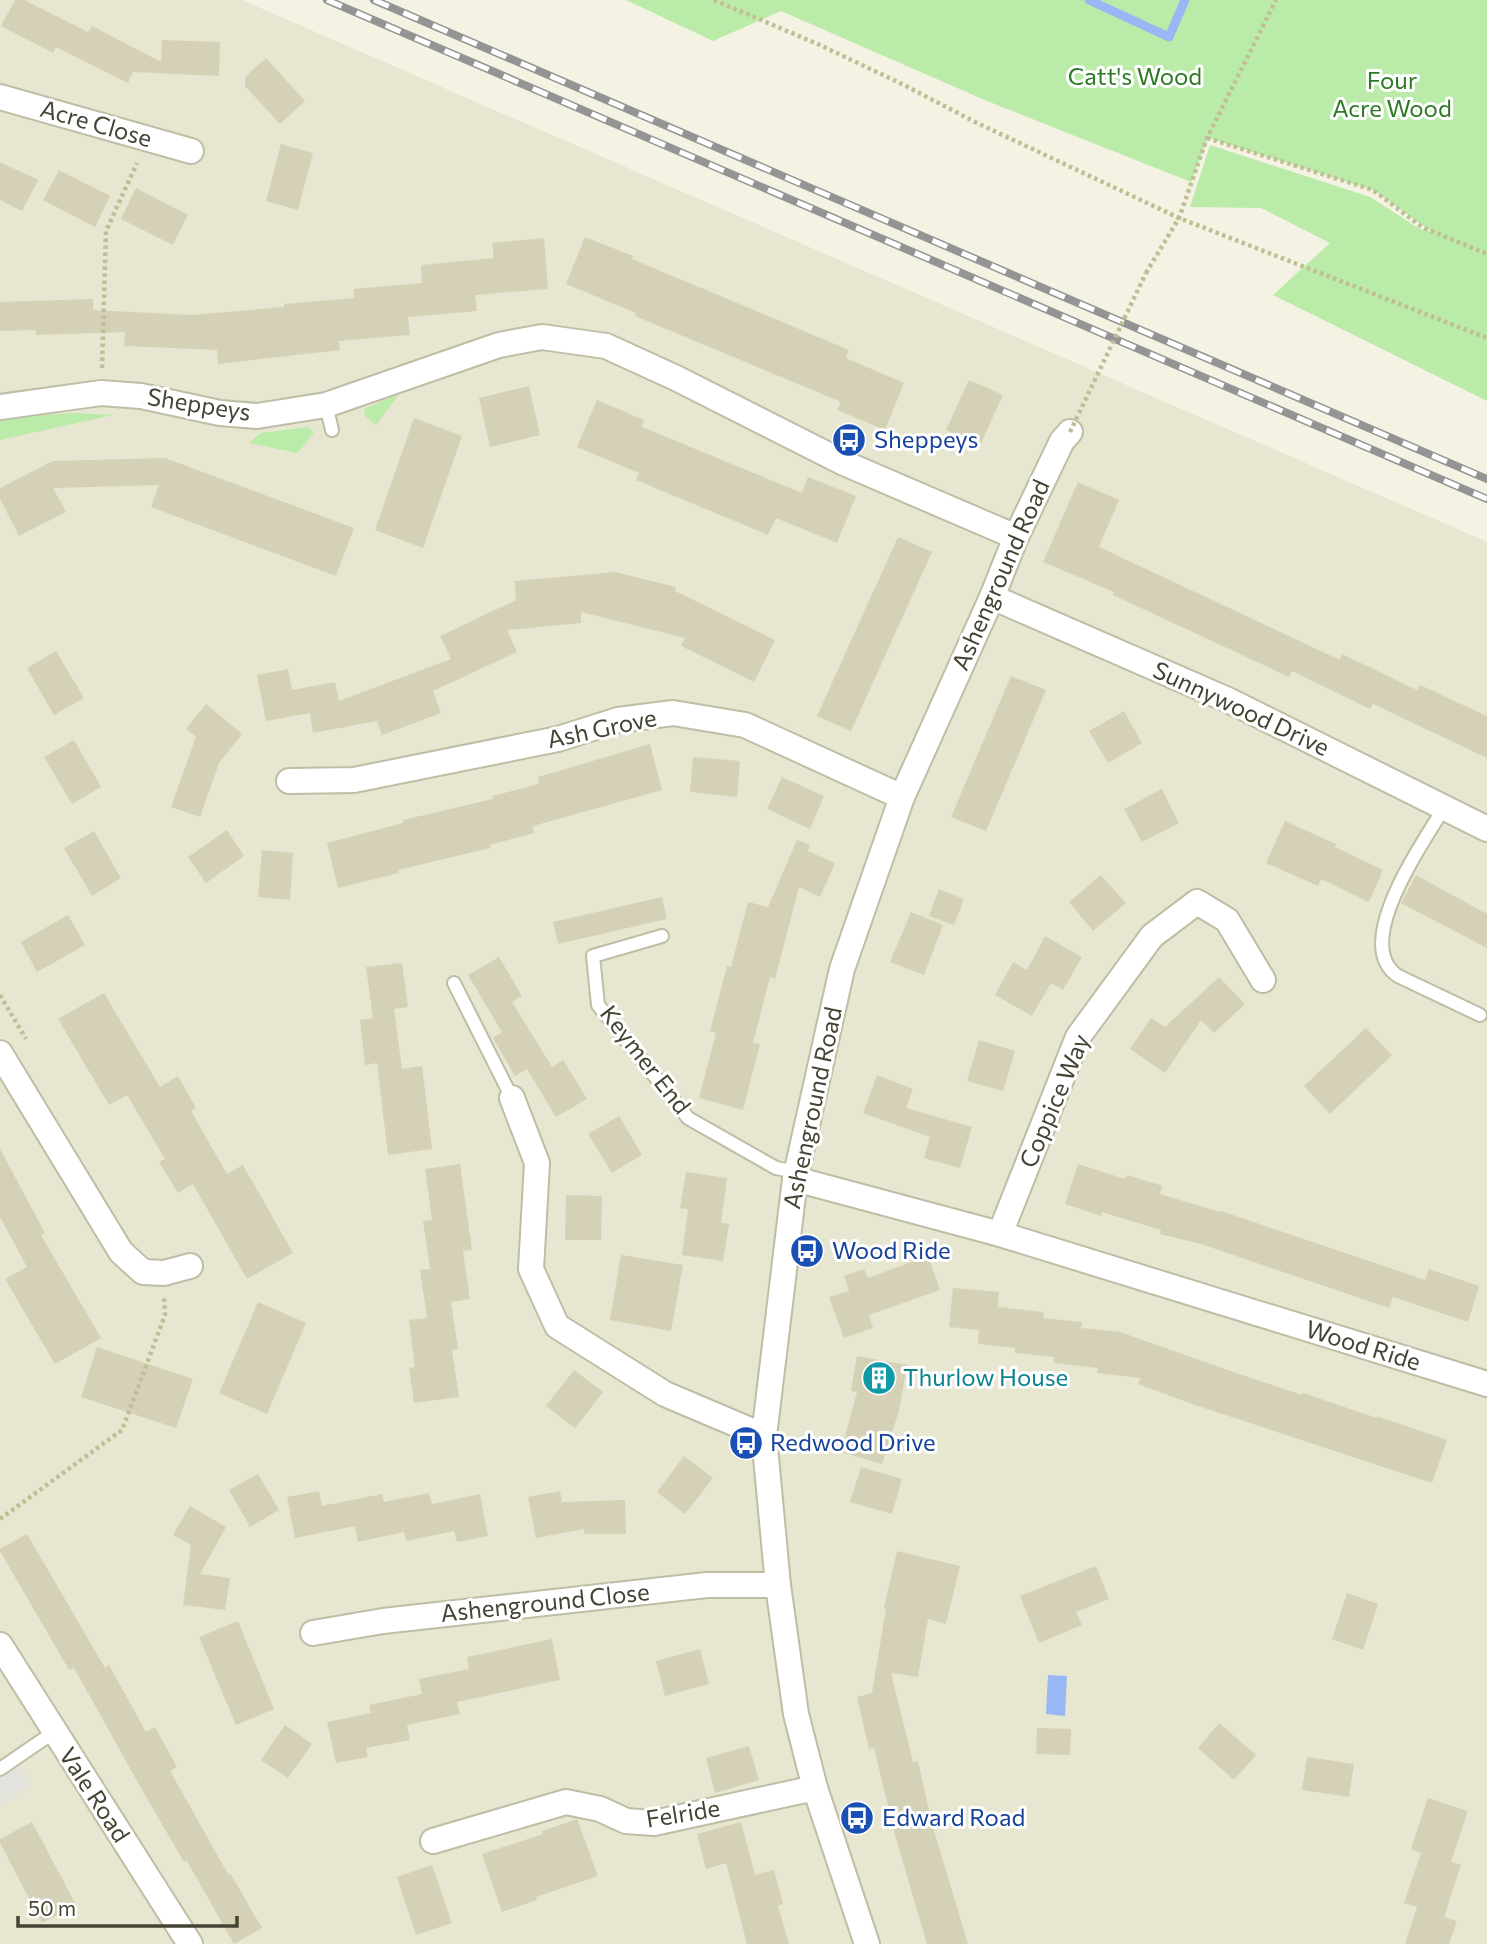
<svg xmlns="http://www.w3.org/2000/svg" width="1487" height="1944" viewBox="0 0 1487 1944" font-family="Commissioner,sans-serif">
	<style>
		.residential { fill: #e7e6d0 }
		.green { fill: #baeba8 }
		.parking { fill: #e3e2dc }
		.water { fill: #9ab7f5 }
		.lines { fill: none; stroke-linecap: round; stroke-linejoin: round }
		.stream { stroke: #9ab7f5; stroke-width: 9 }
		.building { fill: #d5d1b7 }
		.service-casing { stroke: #bfbda5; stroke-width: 16 }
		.minor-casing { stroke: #bfbda5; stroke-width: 28 }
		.path { stroke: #c1be95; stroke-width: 4.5; stroke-dasharray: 3.5 3.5; stroke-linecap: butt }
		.service { stroke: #fff; stroke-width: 12 }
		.minor { stroke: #fff; stroke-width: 24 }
		.rail-casing { stroke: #949494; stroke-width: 8 }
		.rail { stroke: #fff; stroke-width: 5; stroke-dasharray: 16; stroke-linecap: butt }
		.path-bridge { stroke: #c1be95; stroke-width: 4.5; stroke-dasharray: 3.5 3.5; stroke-linecap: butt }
		.labels { text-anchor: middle; stroke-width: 6; stroke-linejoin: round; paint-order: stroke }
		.park-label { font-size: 24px; fill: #2c7a23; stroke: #fff }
		.street-label { font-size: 24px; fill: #454333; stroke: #fff }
		.transit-label { font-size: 24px; fill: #164399; stroke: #fff; text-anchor: start }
		.culture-label { font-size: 24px; fill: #0d838f; stroke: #fff; text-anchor: start }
	</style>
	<rect width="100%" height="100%" fill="#f3f2e3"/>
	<path class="residential" d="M 0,0 L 242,0 L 1487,542 L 1487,1944 L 0,1944 Z"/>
	<g class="green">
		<path d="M 626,0 L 1487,0 L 1487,401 L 1273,295 L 1330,243 L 1261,208 L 1190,207 L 1210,145 L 1370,197 L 1420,229 L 1432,232 L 1373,190 L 1208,138 L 1191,182 L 987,101 L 781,11 L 713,41 Z"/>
		<path d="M 399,394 L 376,425 L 365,416 L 364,409 Z"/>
		<path d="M 74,413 L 113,415 L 0,440 L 0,418 Z"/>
		<path d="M 307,427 L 314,432 L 298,453 L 249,443 L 261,433 Z"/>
	</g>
	<path class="parking" d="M 15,1759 L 33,1785 L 0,1806 L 0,1769 Z"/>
	<path class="water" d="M 1048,1675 L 1067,1676 L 1065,1716 L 1046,1714 Z"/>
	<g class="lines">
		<path class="stream" d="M 1089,0 L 1169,37 L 1185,0"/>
	</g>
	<g class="building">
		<path d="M 15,0 L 24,0 L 88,32 L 92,26 L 161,62 L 162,40 L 220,42 L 219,76 L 133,72 L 128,83 L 56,47 L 53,53 L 1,26 Z"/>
		<path d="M 266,58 L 305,101 L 280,124 L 245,86 L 245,77 Z"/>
		<path d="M 281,144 L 313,153 L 298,210 L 266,201 Z"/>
		<path d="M 0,162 L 38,180 L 22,211 L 0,200 Z"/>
		<path d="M 59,170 L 110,196 L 95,227 L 43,200 Z"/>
		<path d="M 136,188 L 188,215 L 173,245 L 121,219 Z"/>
		<path d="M 585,237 L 633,256 L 632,259 L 849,350 L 846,358 L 904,383 L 885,430 L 837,410 L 841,402 L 635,316 L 636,313 L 566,284 Z"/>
		<path d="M 544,238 L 548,289 L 475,295 L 477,311 L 408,317 L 410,335 L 339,341 L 340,350 L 218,364 L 217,350 L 124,346 L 125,332 L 36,335 L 36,330 L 0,331 L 0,302 L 93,299 L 93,310 L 191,315 L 284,307 L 284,304 L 354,298 L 354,289 L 422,283 L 421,265 L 494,258 L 492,243 Z"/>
		<path d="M 969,380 L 1003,395 L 980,445 L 946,430 Z"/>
		<path d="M 529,386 L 540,435 L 490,447 L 479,398 Z"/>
		<path d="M 597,400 L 644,420 L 642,427 L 802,493 L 808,477 L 856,496 L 837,543 L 776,518 L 768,535 L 636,480 L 639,473 L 577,447 Z"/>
		<path d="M 414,418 L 462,436 L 423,548 L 375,530 Z"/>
		<path d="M 165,458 L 354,528 L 336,576 L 151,507 L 159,485 L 53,488 L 66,512 L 19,536 L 0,499 L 0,488 L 53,461 Z"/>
		<path d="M 1078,482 L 1119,500 L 1099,547 L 1340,660 L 1342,654 L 1417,690 L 1420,685 L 1487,716 L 1487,758 L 1373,704 L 1370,709 L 1292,671 L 1289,677 L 1113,595 L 1114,592 L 1043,562 Z"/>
		<path d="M 898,537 L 932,552 L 851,731 L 817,716 Z"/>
		<path d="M 615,572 L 676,587 L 675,591 L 775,640 L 754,682 L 681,646 L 685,638 L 581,612 L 581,623 L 507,630 L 517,652 L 433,691 L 441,713 L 382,735 L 377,721 L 313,733 L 310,713 L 266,721 L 257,675 L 288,669 L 292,690 L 335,682 L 339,701 L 451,659 L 440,636 L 516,600 L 515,581 Z"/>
		<path d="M 56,651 L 84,698 L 54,715 L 27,668 Z"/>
		<path d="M 1011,676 L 1046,690 L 986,831 L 951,817 Z"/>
		<path d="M 206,704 L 242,734 L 219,763 L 200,817 L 171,807 L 196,737 L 186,729 Z"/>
		<path d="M 1124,711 L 1142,743 L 1108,763 L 1089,731 Z"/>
		<path d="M 74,740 L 101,787 L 72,804 L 44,757 Z"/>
		<path d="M 650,744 L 662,790 L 533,826 L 534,833 L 490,845 L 490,848 L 398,870 L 399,873 L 338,888 L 327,843 L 403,823 L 403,820 L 493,799 L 492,796 L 539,784 L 538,777 Z"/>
		<path d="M 693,757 L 740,761 L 737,797 L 690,792 Z"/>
		<path d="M 782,777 L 824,796 L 810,829 L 767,809 Z"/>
		<path d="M 1162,789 L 1179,823 L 1142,842 L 1124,809 Z"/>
		<path d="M 1285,821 L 1336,844 L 1335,847 L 1383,870 L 1369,902 L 1321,879 L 1318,886 L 1266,863 Z"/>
		<path d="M 227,830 L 244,856 L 206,883 L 188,857 Z"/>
		<path d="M 94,831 L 121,878 L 92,896 L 64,848 Z"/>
		<path d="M 797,840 L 810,845 L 808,851 L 835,863 L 820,897 L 799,887 L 775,979 L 770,977 L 753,1043 L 760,1044 L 743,1110 L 699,1098 L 716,1033 L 710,1031 L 727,966 L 731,967 L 748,902 L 768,907 Z"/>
		<path d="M 262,850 L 293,853 L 290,900 L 258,897 Z"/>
		<path d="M 1101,875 L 1126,903 L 1093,931 L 1069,902 Z"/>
		<path d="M 1416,875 L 1487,914 L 1487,948 L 1401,903 Z"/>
		<path d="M 939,889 L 964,899 L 954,925 L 929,916 Z"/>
		<path d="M 662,897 L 667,919 L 558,944 L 553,922 Z"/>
		<path d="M 911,912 L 943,925 L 924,975 L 890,962 Z"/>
		<path d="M 68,915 L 85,945 L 37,972 L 21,942 Z"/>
		<path d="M 1045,936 L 1082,957 L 1063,990 L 1051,983 L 1032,1016 L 995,995 L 1013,962 L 1027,970 Z"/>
		<path d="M 499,957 L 522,996 L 512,1002 L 552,1067 L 563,1060 L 587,1099 L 556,1117 L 527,1069 L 515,1076 L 493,1038 L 502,1032 L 468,975 Z"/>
		<path d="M 402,963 L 408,1007 L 394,1009 L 402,1069 L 422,1066 L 432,1149 L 388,1155 L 377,1063 L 365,1065 L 360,1020 L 373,1018 L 366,967 Z"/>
		<path d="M 1219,977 L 1245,1004 L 1214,1033 L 1201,1020 L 1165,1073 L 1130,1049 L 1151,1018 L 1165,1027 Z"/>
		<path d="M 104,993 L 160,1087 L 178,1076 L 196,1108 L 191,1111 L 227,1174 L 243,1165 L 293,1253 L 247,1279 L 193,1184 L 178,1193 L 159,1162 L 165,1159 L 127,1095 L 109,1105 L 58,1019 Z"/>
		<path d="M 1366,1028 L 1392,1055 L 1330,1114 L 1304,1086 Z"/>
		<path d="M 979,1040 L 1015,1051 L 1003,1091 L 967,1081 Z"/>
		<path d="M 877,1075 L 913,1089 L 906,1108 L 972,1127 L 960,1168 L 924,1158 L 930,1137 L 863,1113 Z"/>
		<path d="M 619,1116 L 642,1155 L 612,1173 L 588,1134 Z"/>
		<path d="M 0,1149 L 45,1233 L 41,1235 L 101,1338 L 55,1364 L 5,1279 L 27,1267 L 0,1217 Z"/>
		<path d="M 460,1164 L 472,1250 L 463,1251 L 470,1299 L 451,1302 L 458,1349 L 452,1350 L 459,1397 L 414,1403 L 409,1368 L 415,1367 L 409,1320 L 427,1318 L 420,1270 L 430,1269 L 423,1221 L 432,1220 L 425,1169 Z"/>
		<path d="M 1078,1164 L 1125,1179 L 1127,1175 L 1163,1186 L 1160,1194 L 1220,1212 L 1221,1211 L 1425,1280 L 1429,1269 L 1479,1286 L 1468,1322 L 1393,1297 L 1389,1308 L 1201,1244 L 1160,1234 L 1161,1230 L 1102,1212 L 1101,1216 L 1065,1204 Z"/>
		<path d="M 686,1172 L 727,1178 L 721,1223 L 729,1224 L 723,1261 L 682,1255 L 688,1209 L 680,1208 Z"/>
		<path d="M 566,1195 L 602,1196 L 601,1240 L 565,1240 Z"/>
		<path d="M 621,1255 L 683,1265 L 671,1331 L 610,1320 Z"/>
		<path d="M 928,1256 L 940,1290 L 869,1315 L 873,1328 L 844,1338 L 829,1297 L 849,1291 L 844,1276 L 864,1269 L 868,1278 Z"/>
		<path d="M 953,1288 L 999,1292 L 998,1307 L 1044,1312 L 1043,1318 L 1082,1322 L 1081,1328 L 1120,1332 L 1242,1375 L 1302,1395 L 1303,1393 L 1377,1418 L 1377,1416 L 1447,1440 L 1432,1483 L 1192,1404 L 1138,1384 L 1141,1378 L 1097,1373 L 1098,1368 L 1054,1363 L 1054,1357 L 1015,1353 L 1015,1348 L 978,1344 L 979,1330 L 949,1327 Z"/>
		<path d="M 258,1302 L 306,1323 L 267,1414 L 219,1393 Z"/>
		<path d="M 97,1347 L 193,1379 L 176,1428 L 81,1397 Z"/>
		<path d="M 857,1356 L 907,1365 L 899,1411 L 882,1464 L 841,1452 L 857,1392 L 851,1391 Z"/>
		<path d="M 574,1370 L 603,1392 L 575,1428 L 546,1406 Z"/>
		<path d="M 684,1456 L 713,1478 L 685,1514 L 657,1492 Z"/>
		<path d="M 861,1467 L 902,1479 L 892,1514 L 850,1502 Z"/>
		<path d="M 258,1474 L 279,1510 L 250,1527 L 229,1490 Z"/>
		<path d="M 319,1491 L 322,1506 L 382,1494 L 384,1502 L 429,1493 L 432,1504 L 480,1494 L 488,1536 L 457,1542 L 454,1531 L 406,1541 L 404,1532 L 358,1542 L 355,1526 L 295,1538 L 287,1497 Z"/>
		<path d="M 560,1491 L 562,1502 L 625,1500 L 626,1534 L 584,1534 L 584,1529 L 536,1538 L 528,1497 Z"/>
		<path d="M 190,1506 L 226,1527 L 200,1574 L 230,1578 L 225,1610 L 183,1605 L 191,1545 L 173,1535 Z"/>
		<path d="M 27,1534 L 105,1668 L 109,1665 L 146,1732 L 155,1727 L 177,1767 L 170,1771 L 228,1874 L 230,1873 L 262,1928 L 234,1944 L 187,1861 L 184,1862 L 141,1788 L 74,1668 L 69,1670 L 0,1551 L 0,1549 Z"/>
		<path d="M 897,1551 L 960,1566 L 946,1624 L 928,1619 L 918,1677 L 891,1673 L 913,1762 L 918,1761 L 932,1824 L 968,1944 L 927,1944 L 895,1835 L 874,1748 L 869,1749 L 857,1697 L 872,1693 L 886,1609 L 884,1608 Z"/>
		<path d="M 1096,1566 L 1109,1599 L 1076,1612 L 1082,1625 L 1039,1643 L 1020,1596 Z"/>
		<path d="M 1347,1593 L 1378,1604 L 1363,1650 L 1332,1639 Z"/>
		<path d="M 238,1621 L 274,1709 L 236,1725 L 199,1637 Z"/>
		<path d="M 552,1639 L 560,1680 L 457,1702 L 460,1714 L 407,1725 L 410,1740 L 366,1748 L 368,1757 L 336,1763 L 327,1722 L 371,1713 L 369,1705 L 422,1694 L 419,1679 L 469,1669 L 467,1657 Z"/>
		<path d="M 700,1649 L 709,1684 L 665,1696 L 656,1661 Z"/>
		<path d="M 1219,1723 L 1256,1755 L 1234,1780 L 1198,1748 Z"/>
		<path d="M 285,1725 L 312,1744 L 288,1778 L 261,1760 Z"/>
		<path d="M 1037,1728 L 1071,1729 L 1070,1755 L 1036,1754 Z"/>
		<path d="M 749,1746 L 759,1780 L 715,1793 L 706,1758 Z"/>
		<path d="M 1307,1757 L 1354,1764 L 1349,1797 L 1302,1790 Z"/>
		<path d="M 1428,1798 L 1468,1811 L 1451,1862 L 1461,1865 L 1444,1917 L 1457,1921 L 1449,1944 L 1405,1944 L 1417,1907 L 1404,1903 L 1421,1853 L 1411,1849 Z"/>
		<path d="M 577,1819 L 598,1876 L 536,1897 L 537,1900 L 502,1912 L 482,1854 L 543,1834 L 542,1831 Z"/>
		<path d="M 32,1822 L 76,1905 L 42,1923 L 0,1843 L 0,1839 Z"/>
		<path d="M 741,1822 L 755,1875 L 774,1870 L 783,1904 L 778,1906 L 789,1944 L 747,1944 L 726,1863 L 706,1869 L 697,1834 Z"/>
		<path d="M 432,1865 L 452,1923 L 416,1935 L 397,1877 Z"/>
	</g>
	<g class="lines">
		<g class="service-casing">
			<g id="service">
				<path d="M 326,405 L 332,430"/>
				<path d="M 1445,806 C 1424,842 1350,944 1398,976 L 1480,1015"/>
				<path d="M 662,936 L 593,956 L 598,1005 L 688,1118 L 776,1168 L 796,1172"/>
				<path d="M 454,983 L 512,1098"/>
				<path d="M 0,1769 L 54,1732"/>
			</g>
		</g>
		<g class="minor-casing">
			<g id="minor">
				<path d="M 0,97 L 191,151"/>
				<path d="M 0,407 L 101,393 L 141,396 L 220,413 L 257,416 L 326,405 L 499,345 L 542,337 L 606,346 L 676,378 L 844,463 L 1016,537"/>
				<path d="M 992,597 L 1228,700 L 1487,829"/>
				<path d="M 289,781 L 354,780 L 558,739 L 618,720 L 673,713 L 745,725 L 902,797"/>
				<path d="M 0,1053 L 121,1252 L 143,1272 L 164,1273 L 190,1266"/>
				<path d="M 512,1098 L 537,1163 L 531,1269 L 557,1326 L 665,1394 L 764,1436"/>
				<path d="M 795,1179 L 1000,1234 L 1487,1384"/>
				<path d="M 1000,1234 L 1078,1037 L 1152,936 L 1197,902 L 1227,920 L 1263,980"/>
				<path d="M 313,1633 L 383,1621 L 707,1585 L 778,1585"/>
				<path d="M 0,1645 L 190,1944"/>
				<path d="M 433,1841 L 566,1802 L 600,1809 L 626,1821 L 654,1823 L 815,1788"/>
				<path d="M 867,1944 L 815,1788 L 796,1714 L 778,1585 L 764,1436 L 795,1179 L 842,969 L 902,797 L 992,597 L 1016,537 L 1062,441 L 1070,432"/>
			</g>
		</g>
		<g class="path">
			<path d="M 714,0 L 820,45 L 904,85 L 975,122 L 1179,218 L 1487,338"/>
			<path d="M 1207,138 L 1373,190 L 1422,227 L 1487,254"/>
			<path d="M 1146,273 L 1179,218 L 1207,138 L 1276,0"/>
			<path d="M 102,368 L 106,231 L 137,163"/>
			<path d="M 0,995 L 26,1039"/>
			<path d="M 0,1519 L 122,1430 L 165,1315 L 164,1297"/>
		</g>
		<use href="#service" class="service"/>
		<use href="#minor" class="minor"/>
		<g class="rail-casing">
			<g id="rail">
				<path d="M 327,0 L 1487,499"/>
				<path d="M 374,0 L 1487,479"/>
			</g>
		</g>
		<use href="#rail" class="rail"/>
		<path class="path-bridge" d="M 1070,432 L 1146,273"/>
	</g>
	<defs>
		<g id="bus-disc" transform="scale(1.75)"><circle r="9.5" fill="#1a4fb4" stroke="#fff"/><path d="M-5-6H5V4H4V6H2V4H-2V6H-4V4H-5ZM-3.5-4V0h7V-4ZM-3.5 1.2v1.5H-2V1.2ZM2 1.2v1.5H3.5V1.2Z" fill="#fff"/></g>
		<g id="building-disc" transform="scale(1.75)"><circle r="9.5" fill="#0f9aa8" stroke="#fff"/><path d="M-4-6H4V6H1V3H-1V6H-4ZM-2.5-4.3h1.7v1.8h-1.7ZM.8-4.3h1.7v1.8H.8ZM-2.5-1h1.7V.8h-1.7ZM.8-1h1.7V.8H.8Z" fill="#fff"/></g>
	</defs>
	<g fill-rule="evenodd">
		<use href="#bus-disc" x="849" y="440"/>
		<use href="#bus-disc" x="807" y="1251"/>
		<use href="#building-disc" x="879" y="1378"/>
		<use href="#bus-disc" x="746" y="1443"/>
		<use href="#bus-disc" x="857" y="1818"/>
	</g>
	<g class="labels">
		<g class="park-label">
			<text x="1135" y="85">Catt's Wood</text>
			<text x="1392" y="89">Four<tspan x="1392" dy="28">Acre Wood</tspan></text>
		</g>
		<g class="street-label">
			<text transform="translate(96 124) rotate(16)" y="8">Acre Close</text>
			<text transform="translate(199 405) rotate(9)" y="8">Sheppeys</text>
			<text transform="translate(1001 575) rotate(-66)" y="8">Ashenground Road</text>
			<text transform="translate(1241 709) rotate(25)" y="8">Sunnywood Drive</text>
			<text transform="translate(602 729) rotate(-12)" y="8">Ash Grove</text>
			<text transform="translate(645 1060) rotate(52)" y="8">Keymer End</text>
			<text transform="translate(1055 1101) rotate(-67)" y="8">Coppice Way</text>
			<text transform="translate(813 1108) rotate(-78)" y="8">Ashenground Road</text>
			<text transform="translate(1363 1346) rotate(17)" y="8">Wood Ride</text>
			<text transform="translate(545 1603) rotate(-6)" y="8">Ashenground Close</text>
			<text transform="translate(94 1795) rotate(57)" y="8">Vale Road</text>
			<text transform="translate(683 1814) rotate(-9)" y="8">Felride</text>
		</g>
		<g class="transit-label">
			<text x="874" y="448">Sheppeys</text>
			<text x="832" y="1259">Wood Ride</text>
			<text x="770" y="1451">Redwood Drive</text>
			<text x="882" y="1826">Edward Road</text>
		</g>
		<g class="culture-label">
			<text x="903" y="1386">Thurlow House</text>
		</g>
	</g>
	<path d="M18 1916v10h219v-10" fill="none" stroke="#454333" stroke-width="3.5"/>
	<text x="28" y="1916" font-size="21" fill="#454333" stroke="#ffffff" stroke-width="5" paint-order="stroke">50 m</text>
</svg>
